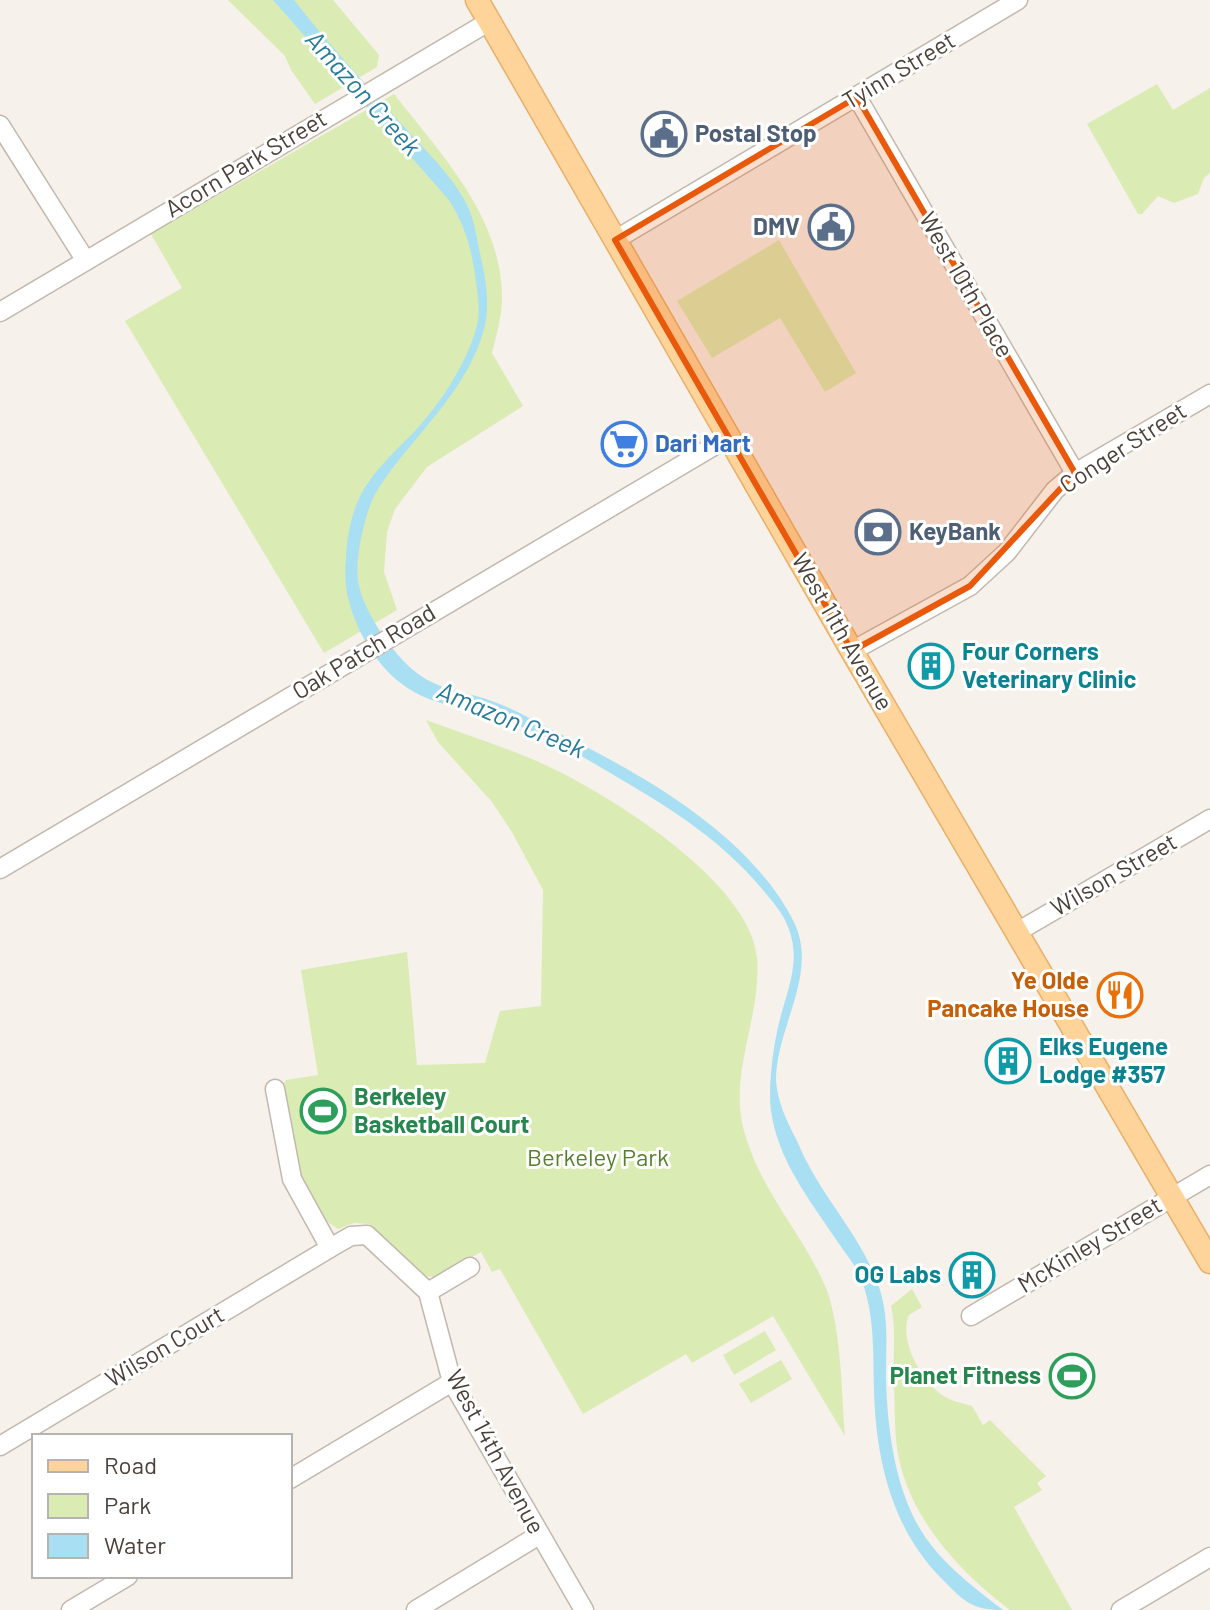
<svg xmlns="http://www.w3.org/2000/svg" width="1210" height="1610" viewBox="0 0 1210 1610" font-family="Barlow,sans-serif">
	<style>
		.green { fill: #daebb4 }
		.water { fill: #a8dff3 }
		.lines { fill: none; stroke-linecap: round; stroke-linejoin: round }
		.minor-casing { stroke: #c2b8ad; stroke-width: 21 }
		.major-casing { stroke: #e8af68; stroke-width: 25 }
		.minor { stroke: #fff; stroke-width: 18 }
		.major { stroke: #ffd49b; stroke-width: 22 }
		.marked { fill: #e8590c; fill-opacity: 0.2; stroke: #e8590c; stroke-width: 6; stroke-linejoin: round }
		.labels { text-anchor: middle; stroke-width: 6; stroke-linejoin: round; paint-order: stroke }
		.street-label { font-size: 24px; fill: #4b4139; stroke: #fff }
		.service-label { font-size: 24px; font-weight: bold; fill: #4e5e75; stroke: #fff; text-anchor: start }
		.shop-label { font-size: 24px; font-weight: bold; fill: #366cbe; stroke: #fff; text-anchor: start }
		.culture-label { font-size: 24px; font-weight: bold; fill: #0d838f; stroke: #fff; text-anchor: start }
		.food-label { font-size: 24px; font-weight: bold; fill: #c56008; stroke: #fff; text-anchor: end }
		.leisure-label { font-size: 24px; font-weight: bold; fill: #27864d; stroke: #fff; text-anchor: start }
		.park-label { font-size: 24px; fill: #568029; stroke: #fff }
		.water-label { font-size: 26px; font-style: italic; fill: #277a99; stroke: #fff }
	</style>
	<rect width="100%" height="100%" fill="#f6f1eb"/>
	<g class="green">
		<path d="M 228,0 L 333,0 L 379,55 L 377,67 L 315,104 L 291,70 L 285,56 Z"/>
		<path d="M 1157,84 L 1173,110 L 1210,88 L 1210,173 L 1204,178 L 1198,194 L 1174,203 L 1158,196 L 1142,214 L 1138,214 L 1087,124 Z"/>
		<path d="M 394,94 C 441,154 502,217 502,298 C 502,317 496,336 492,353 L 523,406 L 427,467 L 395,509 L 387,532 L 384,572 L 397,610 L 324,653 L 125,321 L 182,288 L 151,234 Z"/>
		<path d="M 779,240 L 856,373 L 825,392 L 780,318 L 712,358 L 677,301 Z"/>
		<path d="M 426,720 C 463,734 502,746 539,762 C 604,791 751,881 757,958 C 762,1016 728,1073 744,1131 C 761,1191 798,1228 823,1281 C 842,1322 841,1391 845,1436 L 773,1316 L 692,1363 L 686,1354 L 583,1414 L 500,1269 L 492,1272 L 481,1252 L 437,1277 L 423,1276 L 369,1224 L 354,1223 L 338,1229 L 322,1218 L 296,1171 L 282,1086 L 286,1080 L 318,1075 L 301,970 L 407,952 L 417,1065 L 485,1063 L 500,1011 L 541,1006 L 543,890 L 512,832 L 492,802 L 438,742 Z"/>
		<path d="M 912,1289 L 922,1307 L 909,1315 C 898,1340 921,1380 942,1395 C 950,1401 962,1403 972,1406 L 983,1425 L 990,1420 L 1046,1476 L 1037,1483 L 1042,1490 L 1014,1507 L 1072,1610 L 1010,1610 C 960,1572 913,1522 899,1459 C 894,1436 895,1410 894,1385 C 892,1360 897,1331 891,1306 Z"/>
		<path d="M 765,1331 L 776,1350 L 734,1375 L 723,1355 Z"/>
		<path d="M 781,1360 L 792,1379 L 751,1403 L 739,1384 Z"/>
	</g>
	<path class="water" d="M 273,0 L 294,0 C 329,45 369,88 407,130 C 427,152 451,175 465,201 C 473,215 476,233 479,249 C 485,276 491,302 484,329 C 467,393 412,436 378,489 C 365,509 353,563 359,586 C 366,616 396,659 421,676 C 443,691 473,693 497,703 C 516,710 534,721 552,730 C 639,772 749,833 794,922 C 819,974 776,1027 776,1080 C 777,1100 786,1120 795,1137 C 800,1146 803,1156 808,1164 C 830,1206 864,1242 879,1287 C 889,1316 886,1346 886,1377 C 887,1422 893,1474 913,1516 C 932,1556 968,1583 1003,1610 C 971,1610 964,1601 942,1579 C 892,1529 876,1460 874,1391 C 873,1352 875,1312 860,1276 C 854,1263 843,1250 835,1238 C 809,1199 778,1160 771,1111 C 768,1087 773,1047 779,1023 C 787,990 802,961 788,927 C 783,913 772,901 763,890 C 723,842 675,811 622,780 C 584,757 545,734 502,719 C 469,708 430,706 402,684 C 374,663 354,627 347,593 C 345,582 345,569 346,558 C 347,535 352,509 364,489 C 375,471 390,456 405,441 C 434,414 471,360 478,320 C 480,305 477,289 475,275 C 471,246 464,224 449,200 Z"/>
	<g class="lines">
		<g class="minor-casing">
			<g id="minor">
				<path d="M 857,97 L 1075,473"/>
				<path d="M 0,125 L 86,261"/>
				<path d="M 615,240 L 1018,0"/>
				<path d="M 0,312 L 490,21"/>
				<path d="M 852,651 L 970,586 L 1007,552 L 1055,490 L 1075,473 L 1210,394"/>
				<path d="M 0,869 L 729,437"/>
				<path d="M 1017,932 L 1210,819"/>
				<path d="M 275,1089 L 292,1179 L 330,1248 L 351,1236 L 367,1235 L 428,1292 L 452,1382 L 584,1610"/>
				<path d="M 428,1292 L 470,1267"/>
				<path d="M 971,1316 L 1210,1175"/>
				<path d="M 0,1446 L 330,1248"/>
				<path d="M 290,1479 L 452,1382"/>
				<path d="M 71,1610 L 128,1576"/>
				<path d="M 416,1610 L 539,1535"/>
				<path d="M 1121,1610 L 1210,1557"/>
			</g>
		</g>
		<g class="major-casing">
			<path id="major" d="M 477,0 L 852,651 L 1210,1262"/>
		</g>
		<use href="#minor" class="minor"/>
		<use href="#major" class="major"/>
	</g>
	<path class="marked" d="M 857,97 L 1075,473 L 970,586 L 852,651 L 615,240 Z"/>
	<defs>
		<g id="civic-ring" transform="scale(2.3)"><circle r="9.5" fill="#fff" stroke="#5c6f8a" stroke-width="1.5"/><path d="M-.6-6.5H3V-4.5H.6V-3L4-1V1h2V6H-6V1h2V-1L-.6-3ZM-1.2 2.5V6h2.4V2.5Z" fill="#5c6f8a"/></g>
		<g id="supermarket-ring" transform="scale(2.3)"><circle r="9.5" fill="#fff" stroke="#3f7fe0" stroke-width="1.5"/><path d="M-6-5.5h2.5l.6 2H6L4.5 2H-2.5L-4.4-4H-6ZM-1.5 3.2a1.3 1.3 0 1 0 .1 0ZM3 3.2a1.3 1.3 0 1 0 .1 0Z" fill="#3f7fe0"/></g>
		<g id="bank-ring" transform="scale(2.3)"><circle r="9.5" fill="#fff" stroke="#5c6f8a" stroke-width="1.5"/><path d="M-6-4H6V4H-6ZM0-2.3a2.3 2.3 0 1 0 0 4.6a2.3 2.3 0 1 0 0-4.6Z" fill="#5c6f8a"/></g>
		<g id="building-ring" transform="scale(2.3)"><circle r="9.5" fill="#fff" stroke="#0f9aa8" stroke-width="1.5"/><path d="M-4-6H4V6H1V3H-1V6H-4ZM-2.5-4.3h1.7v1.8h-1.7ZM.8-4.3h1.7v1.8H.8ZM-2.5-1h1.7V.8h-1.7ZM.8-1h1.7V.8H.8Z" fill="#0f9aa8"/></g>
		<g id="restaurant-ring" transform="scale(2.3)"><circle r="9.5" fill="#fff" stroke="#e8710a" stroke-width="1.5"/><path d="M-5-6h1v4h1v-4h1v4h1v-4h1v5L-1.5 .5V6h-2V.5L-5-1ZM5-6V6H3V1.5H1.5Q1.5-4 5-6Z" fill="#e8710a"/></g>
		<g id="stadium-ring" transform="scale(2.3)"><circle r="9.5" fill="#fff" stroke="#2e9e5b" stroke-width="1.5"/><path d="M0-5a6.5 5 0 1 0 0 10a6.5 5 0 1 0 0-10ZM-3.5-1.8h7v3.6h-7Z" fill="#2e9e5b"/></g>
	</defs>
	<g fill-rule="evenodd">
		<use href="#civic-ring" x="664" y="134"/>
		<use href="#civic-ring" x="831" y="227"/>
		<use href="#supermarket-ring" x="624" y="444"/>
		<use href="#bank-ring" x="878" y="532"/>
		<use href="#building-ring" x="931" y="666"/>
		<use href="#restaurant-ring" x="1120" y="995"/>
		<use href="#building-ring" x="1008" y="1061"/>
		<use href="#stadium-ring" x="323" y="1111"/>
		<use href="#building-ring" x="972" y="1275"/>
		<use href="#stadium-ring" x="1072" y="1376"/>
	</g>
	<g class="labels">
		<g class="street-label">
			<text transform="translate(899 71) rotate(-31)" y="8">Tyinn Street</text>
			<text transform="translate(246 164) rotate(-31)" y="8">Acorn Park Street</text>
			<text transform="translate(966 285) rotate(60)" y="8">West 10th Place</text>
			<text transform="translate(1123 448) rotate(-33)" y="8">Conger Street</text>
			<text transform="translate(842 632) rotate(60)" y="8">West 11th Avenue</text>
			<text transform="translate(364 652) rotate(-31)" y="8">Oak Patch Road</text>
			<text transform="translate(1114 875) rotate(-30)" y="8">Wilson Street</text>
			<text transform="translate(1090 1245) rotate(-31)" y="8">McKinley Street</text>
			<text transform="translate(165 1347) rotate(-31)" y="8">Wilson Court</text>
			<text transform="translate(495 1452) rotate(62)" y="8">West 14th Avenue</text>
		</g>
		<g class="service-label">
			<text x="695" y="142">Postal Stop</text>
			<text x="800" y="235" text-anchor="end">DMV</text>
			<text x="909" y="540">KeyBank</text>
		</g>
		<g class="shop-label">
			<text x="655" y="452">Dari Mart</text>
		</g>
		<g class="culture-label">
			<text x="962" y="660">Four Corners<tspan x="962" dy="28">Veterinary Clinic</tspan></text>
			<text x="1039" y="1055">Elks Eugene<tspan x="1039" dy="28">Lodge #357</tspan></text>
			<text x="941" y="1283" text-anchor="end">OG Labs</text>
		</g>
		<g class="food-label">
			<text x="1089" y="989">Ye Olde<tspan x="1089" dy="28">Pancake House</tspan></text>
		</g>
		<g class="leisure-label">
			<text x="354" y="1105">Berkeley<tspan x="354" dy="28">Basketball Court</tspan></text>
			<text x="1041" y="1384" text-anchor="end">Planet Fitness</text>
		</g>
		<g class="park-label">
			<text x="598" y="1166">Berkeley Park</text>
		</g>
		<g class="water-label">
			<text transform="translate(363 93) rotate(48)" y="9">Amazon Creek</text>
			<text transform="translate(511 720) rotate(23)" y="9">Amazon Creek</text>
		</g>
	</g>
	<rect x="32" y="1434" width="260" height="144" fill="#ffffff" stroke="#b7b3b0" stroke-width="2"/>
	<rect x="48" y="1460" width="40" height="12" fill="#ffd49b" stroke="#b7b3b0" stroke-width="2"/>
	<text x="104" y="1474" font-size="24" fill="#4b4139">Road</text>
	<rect x="48" y="1494" width="40" height="24" fill="#daebb4" stroke="#b7b3b0" stroke-width="2"/>
	<text x="104" y="1514" font-size="24" fill="#4b4139">Park</text>
	<rect x="48" y="1534" width="40" height="24" fill="#a8dff3" stroke="#b7b3b0" stroke-width="2"/>
	<text x="104" y="1554" font-size="24" fill="#4b4139">Water</text>
</svg>
